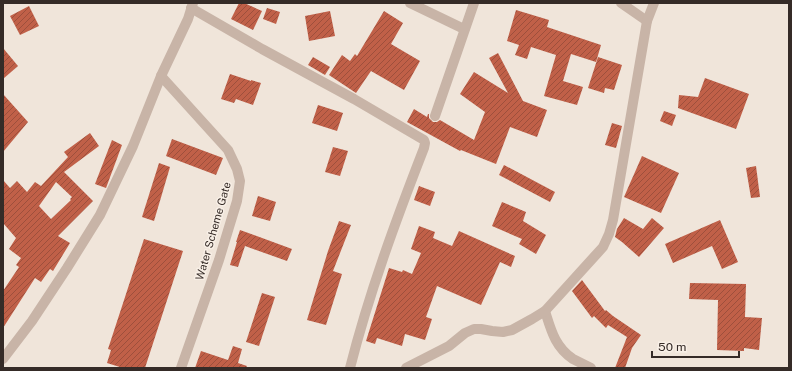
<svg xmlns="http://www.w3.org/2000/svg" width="792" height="371" viewBox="0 0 792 371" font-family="'Public Sans',sans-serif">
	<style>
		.building { fill: url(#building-hatch); fill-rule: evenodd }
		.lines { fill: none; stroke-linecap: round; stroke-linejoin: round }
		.minor { stroke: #c8b4a7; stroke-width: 10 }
		.labels { text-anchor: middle; stroke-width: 3; stroke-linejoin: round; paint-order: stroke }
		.street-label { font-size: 11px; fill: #352b27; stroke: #f8efe6 }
	</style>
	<defs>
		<pattern id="building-hatch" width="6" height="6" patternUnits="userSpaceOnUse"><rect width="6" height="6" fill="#c06048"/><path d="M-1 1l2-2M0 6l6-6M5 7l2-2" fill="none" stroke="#9d4f3c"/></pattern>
	</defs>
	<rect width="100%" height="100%" fill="#f0e5da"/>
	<g class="building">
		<path d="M 239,3 L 244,3 L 262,11 L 253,30 L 231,19 Z"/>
		<path d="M 29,6 L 39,26 L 20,35 L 10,16 Z"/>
		<path d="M 267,8 L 280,12 L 276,24 L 263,19 Z"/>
		<path d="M 516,10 L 549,20 L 547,27 L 601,45 L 596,62 L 571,54 L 563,81 L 583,87 L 577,105 L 544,96 L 556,55 L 531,47 L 527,59 L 515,55 L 519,45 L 507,41 Z"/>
		<path d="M 330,11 L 335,36 L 309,41 L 305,16 Z"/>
		<path d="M 384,11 L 403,23 L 391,44 L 420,61 L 404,90 L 371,71 L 356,93 L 329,75 L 342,55 L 350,61 L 355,54 L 357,56 Z"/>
		<path d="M 3,48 L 18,66 L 3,79 Z"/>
		<path d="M 498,53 L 523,101 L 547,110 L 537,137 L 510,127 L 496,164 L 461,150 L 460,151 L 407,122 L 414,109 L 427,117 L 428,114 L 429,114 L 429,118 L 433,122 L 437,122 L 440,120 L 474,140 L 485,112 L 460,94 L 474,72 L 508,93 L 489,58 Z"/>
		<path d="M 313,57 L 330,67 L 325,75 L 308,65 Z"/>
		<path d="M 598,57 L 622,65 L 614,90 L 605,88 L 604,93 L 588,88 Z"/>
		<path d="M 230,74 L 251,81 L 251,80 L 261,83 L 253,105 L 236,99 L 234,103 L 221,99 Z"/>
		<path d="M 705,78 L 749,94 L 736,129 L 678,108 L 679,95 L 698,97 Z"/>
		<path d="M 3,94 L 28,122 L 3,152 Z"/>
		<path d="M 318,105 L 343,113 L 337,131 L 312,123 Z"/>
		<path d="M 664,111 L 676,115 L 672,126 L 660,121 Z"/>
		<path d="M 612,123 L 622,126 L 616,148 L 605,145 Z"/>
		<path d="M 90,133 L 99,146 L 64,172 L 93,201 L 58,236 L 70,243 L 53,271 L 50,269 L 41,282 L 35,278 L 3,328 L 3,291 L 19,267 L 16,265 L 21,258 L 9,249 L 16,238 L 3,223 L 3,180 L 10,188 L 17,181 L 27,192 L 35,182 L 41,186 L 68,157 L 64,152 ZM 56,182 L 72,197 L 70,199 L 71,200 L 51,219 L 39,206 Z"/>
		<path d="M 172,139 L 223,158 L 216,175 L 166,156 Z"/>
		<path d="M 112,140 L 122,145 L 106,188 L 95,184 Z"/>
		<path d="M 333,147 L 348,151 L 340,176 L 325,172 Z"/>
		<path d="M 642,156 L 679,173 L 661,213 L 624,197 Z"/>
		<path d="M 159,163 L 170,167 L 154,221 L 142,217 Z"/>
		<path d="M 504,165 L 555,192 L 550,202 L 499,175 Z"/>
		<path d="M 756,166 L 760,197 L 751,198 L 746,168 Z"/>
		<path d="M 419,186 L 435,192 L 430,206 L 414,200 Z"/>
		<path d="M 258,196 L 276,202 L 270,221 L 252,216 Z"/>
		<path d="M 502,202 L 526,212 L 523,221 L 546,235 L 536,254 L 519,244 L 522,239 L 492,226 Z"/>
		<path d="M 624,218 L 643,229 L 652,218 L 664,228 L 639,257 L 622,242 L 615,237 L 617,229 Z"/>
		<path d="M 720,220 L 738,262 L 722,269 L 712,246 L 673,263 L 665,244 Z"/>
		<path d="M 339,221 L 351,225 L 333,271 L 342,274 L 326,325 L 307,320 L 328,251 Z"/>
		<path d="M 419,226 L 435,232 L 433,238 L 452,246 L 459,231 L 515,256 L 511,267 L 500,262 L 481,305 L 437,286 L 426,317 L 432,319 L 425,340 L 405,334 L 402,346 L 377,338 L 375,344 L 366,341 L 389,268 L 402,272 L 403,270 L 412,274 L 421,253 L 411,249 Z"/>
		<path d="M 240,230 L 292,249 L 287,261 L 245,246 L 238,267 L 230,265 L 237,242 L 236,242 Z"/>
		<path d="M 144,239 L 183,251 L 145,368 L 123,368 L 107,363 L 111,350 L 108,349 Z"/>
		<path d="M 582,280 L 605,311 L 606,310 L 613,316 L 641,335 L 632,348 L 625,368 L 615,368 L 627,337 L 608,325 L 606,328 L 594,316 L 592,318 L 572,291 Z"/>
		<path d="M 690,283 L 746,284 L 745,317 L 762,318 L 759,350 L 744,348 L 744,351 L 717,350 L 718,300 L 689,299 Z"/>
		<path d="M 262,293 L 275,297 L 259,346 L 246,342 Z"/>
		<path d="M 233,346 L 242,349 L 238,363 L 247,366 L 246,368 L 195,368 L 201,351 L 228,360 Z"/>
	</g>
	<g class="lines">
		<g class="minor">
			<path d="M 410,3 L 464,29"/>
			<path d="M 621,3 L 647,21"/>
			<path d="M 191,8 L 262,49 L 354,99 L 424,140 L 425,143 L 424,148 C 396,220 369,293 350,368"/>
			<path d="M 161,76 L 228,150 L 237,169 L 240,181 L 237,201 L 219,260 L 181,368"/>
			<path d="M 435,116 L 474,3"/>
			<path d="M 545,311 C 551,330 555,347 573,359 C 579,362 585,365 591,368"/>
			<path d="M 3,359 L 32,321 L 67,268 L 100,215 L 133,146 L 161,76 L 188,19 L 193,3"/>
			<path d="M 406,368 L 449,346 L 465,333 L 474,329 L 481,329 L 492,331 L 503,332 L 512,330 L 532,319 L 545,311 L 603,247 L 609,234 L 613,220 L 647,21 L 654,3"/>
		</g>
	</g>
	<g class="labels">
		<g class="street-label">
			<text transform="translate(213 231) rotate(-74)" y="4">Water Scheme Gate</text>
		</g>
	</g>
	<rect width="792" height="371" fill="none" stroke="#352b27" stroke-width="8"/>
	<path d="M652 351v6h87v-6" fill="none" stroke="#352b27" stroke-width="2"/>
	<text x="658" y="351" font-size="12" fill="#352b27" stroke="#f8efe6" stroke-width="3" paint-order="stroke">50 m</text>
</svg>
